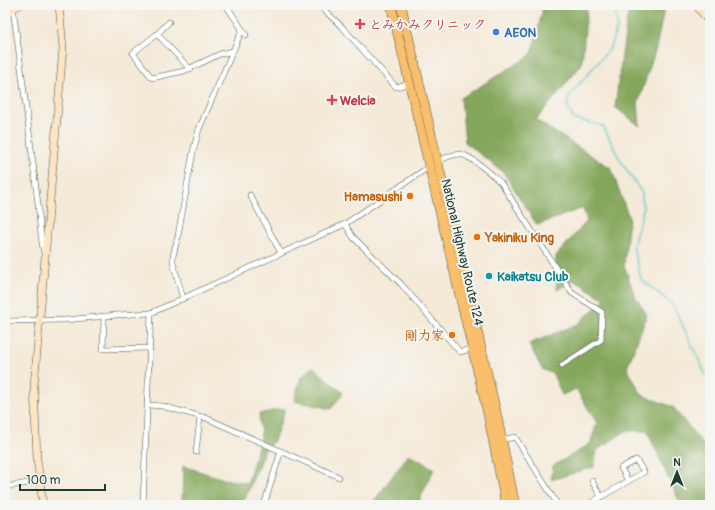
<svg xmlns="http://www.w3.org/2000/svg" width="715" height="510" viewBox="0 0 715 510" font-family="Pangolin,'Klee One',sans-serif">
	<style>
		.forest { fill: #85a75c; stroke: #527248 }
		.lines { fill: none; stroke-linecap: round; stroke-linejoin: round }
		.stream { stroke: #57c4cb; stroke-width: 1.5 }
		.street-casing { stroke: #3f574c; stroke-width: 6 }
		.secondary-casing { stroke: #3f574c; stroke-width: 8 }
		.highway-casing { stroke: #3f574c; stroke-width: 10 }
		.street { stroke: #fff; stroke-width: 5 }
		.secondary { stroke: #fde5c5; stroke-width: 7 }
		.highway { stroke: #f9bf6d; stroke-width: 9 }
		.health-dot { fill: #e0444e; stroke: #f6f6f2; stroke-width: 1.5 }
		.shop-dot { fill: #3f7fe0; stroke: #f6f6f2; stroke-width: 1.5 }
		.food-dot { fill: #e8710a; stroke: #f6f6f2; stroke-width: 1.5 }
		.culture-dot { fill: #0f9aa8; stroke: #f6f6f2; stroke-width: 1.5 }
		.labels { text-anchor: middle; stroke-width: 4; stroke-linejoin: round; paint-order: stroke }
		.health-label { font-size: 13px; font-weight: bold; fill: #be3a42; stroke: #f6f6f2; text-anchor: start }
		.shop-label { font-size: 13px; font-weight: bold; fill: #366cbe; stroke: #f6f6f2; text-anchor: start }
		.food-label { font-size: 13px; font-weight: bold; fill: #c56008; stroke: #f6f6f2; text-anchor: end }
		.street-label { font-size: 13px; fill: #1f3d34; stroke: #f6f6f2 }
		.culture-label { font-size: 13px; font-weight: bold; fill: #0d838f; stroke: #f6f6f2; text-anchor: start }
	</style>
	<rect width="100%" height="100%" fill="#f6f6f2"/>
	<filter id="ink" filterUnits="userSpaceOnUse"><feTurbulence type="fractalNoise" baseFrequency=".025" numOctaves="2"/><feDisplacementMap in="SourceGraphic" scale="8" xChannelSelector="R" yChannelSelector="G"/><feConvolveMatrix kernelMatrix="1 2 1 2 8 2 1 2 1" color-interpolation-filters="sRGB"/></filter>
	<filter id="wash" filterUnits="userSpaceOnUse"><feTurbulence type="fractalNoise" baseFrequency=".012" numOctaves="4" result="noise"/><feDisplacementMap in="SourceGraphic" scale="16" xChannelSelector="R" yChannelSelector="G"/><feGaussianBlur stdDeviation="0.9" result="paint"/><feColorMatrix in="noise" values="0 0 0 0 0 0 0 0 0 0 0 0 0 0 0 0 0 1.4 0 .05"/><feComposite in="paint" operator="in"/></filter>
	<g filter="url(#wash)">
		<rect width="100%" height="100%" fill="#f5e9d7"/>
		<g class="forest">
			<path d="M 542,5 L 587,5 L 582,64 L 536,120 L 611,168 L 629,218 L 624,265 L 634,294 L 647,315 L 627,368 L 642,395 L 673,407 L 705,447 L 710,460 L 710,505 L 681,505 L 647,431 L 626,431 L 597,450 L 594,467 L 551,480 L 553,466 L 590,444 L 597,423 L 576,389 L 562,395 L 553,374 L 542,369 L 529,344 L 578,324 L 605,299 L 573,280 L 557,290 L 556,256 L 587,221 L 583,208 L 537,225 L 504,173 L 465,142 L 461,98 L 531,55 L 542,13 Z"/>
			<path d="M 631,5 L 665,5 L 656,48 L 638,103 L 640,126 L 615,107 L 627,19 Z"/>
			<path d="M 313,367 L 343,393 L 331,409 L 294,401 L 301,377 Z"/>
			<path d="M 285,409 L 274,441 L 264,451 L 245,499 L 239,505 L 182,505 L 183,466 L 224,479 L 247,483 L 261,437 L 259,414 L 275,410 Z"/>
			<path d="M 409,454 L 434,469 L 419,501 L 424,505 L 368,505 L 374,501 Z"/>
		</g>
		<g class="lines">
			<path class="stream" d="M 615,5 L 617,28 L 609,50 L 569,96 L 567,107 L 574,119 L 603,126 L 620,160 L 642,193 L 643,210 L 633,246 L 641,279 L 673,305 L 710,384"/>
		</g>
	</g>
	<g filter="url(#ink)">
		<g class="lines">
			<g class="street-casing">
				<g id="street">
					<path d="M 12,5 L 13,8 C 22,73 30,139 38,204 C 40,221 40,237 44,253"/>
					<path d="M 226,5 L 246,35"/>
					<path d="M 319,5 L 343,28 L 396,87 L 410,83"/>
					<path d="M 169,22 L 157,34 L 190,69"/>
					<path d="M 157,34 L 133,53 L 152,78 L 184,71 L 220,54 L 233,51"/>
					<path d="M 437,162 C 444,158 452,154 460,154 C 470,155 494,176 501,183 L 572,293 L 602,312 L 601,340 L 562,365"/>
					<path d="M 250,195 L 281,253"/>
					<path d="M 345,224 L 353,237 L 401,284 L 460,352 L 474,348"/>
					<path d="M 183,299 L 173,262 L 173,256 L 178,236 L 193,152 L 199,129 L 242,30"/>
					<path d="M 104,316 L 103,349 L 150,348"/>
					<path d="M 5,321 L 65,320 L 117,315 L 151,313 L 345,224 L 430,166"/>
					<path d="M 148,405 L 162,406 L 206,418 L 339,477"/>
					<path d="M 501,440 L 515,437 L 558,505"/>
					<path d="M 196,452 L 200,417"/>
					<path d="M 592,481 L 601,497"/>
					<path d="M 5,487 L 40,481"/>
					<path d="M 143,505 L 151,313"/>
					<path d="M 264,505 L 281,451"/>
					<path d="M 587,505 L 644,472 L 636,460 L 621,468 L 628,481"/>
				</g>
			</g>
			<g class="secondary-casing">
				<g id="secondary">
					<path d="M 698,5 L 699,9 L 710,23"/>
					<path d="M 5,12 L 20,5"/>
					<path d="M 43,505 L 37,459 L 34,386 L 63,48 L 59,5"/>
				</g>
			</g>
			<g class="highway-casing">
				<g id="highway">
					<path d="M 391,5 L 488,414 L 506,505"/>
					<path d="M 401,5 L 496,412 L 515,505"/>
				</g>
			</g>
			<use href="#street" class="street"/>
			<use href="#secondary" class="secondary"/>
			<use href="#highway" class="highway"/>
		</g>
	</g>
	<g class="health-dot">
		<path d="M358 18h4v4h4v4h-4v4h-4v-4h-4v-4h4z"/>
		<path d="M330 94h4v4h4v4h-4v4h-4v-4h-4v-4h4z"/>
	</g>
	<circle class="shop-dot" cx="496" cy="32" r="4"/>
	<g class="food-dot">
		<circle cx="410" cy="196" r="4"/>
		<circle cx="477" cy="237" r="4"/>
		<circle cx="452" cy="335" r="4"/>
	</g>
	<circle class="culture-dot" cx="489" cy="276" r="4"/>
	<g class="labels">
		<g class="health-label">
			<text x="369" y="29">とみかみクリニック</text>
			<text x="340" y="105">Welcia</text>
		</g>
		<g class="shop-label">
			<text x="504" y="37">AEON</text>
		</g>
		<g class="food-label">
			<text x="402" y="201">Hamasushi</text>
			<text x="485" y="242" text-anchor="start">Yakiniku King</text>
			<text x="444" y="340">剛力家</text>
		</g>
		<g class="street-label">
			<text transform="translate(463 252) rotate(77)" y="5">National Highway Route 124</text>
		</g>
		<g class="culture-label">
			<text x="497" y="281">Kaikatsu Club</text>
		</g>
	</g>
	<rect width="715" height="510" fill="none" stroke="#f6f6f2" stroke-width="20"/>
	<g transform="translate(677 472)" stroke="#f6f6f2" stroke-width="3" paint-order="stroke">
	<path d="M0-3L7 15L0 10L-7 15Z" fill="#1f3d34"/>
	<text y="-6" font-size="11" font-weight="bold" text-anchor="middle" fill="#1f3d34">N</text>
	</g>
	<path d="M20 484v6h85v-6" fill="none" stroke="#1f3d34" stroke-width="2"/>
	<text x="26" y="484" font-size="12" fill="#1f3d34" stroke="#f6f6f2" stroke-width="3" paint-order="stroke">100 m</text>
</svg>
